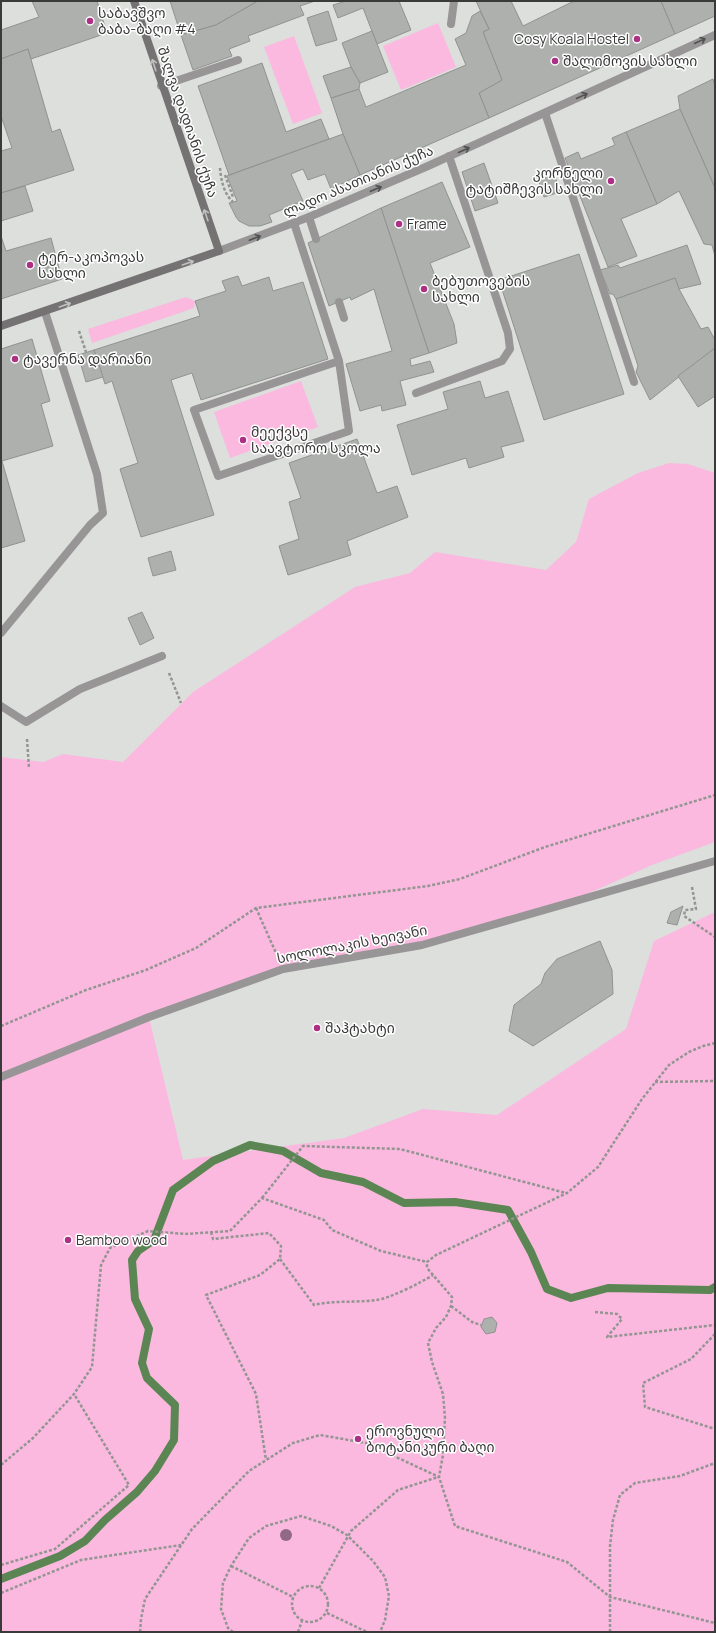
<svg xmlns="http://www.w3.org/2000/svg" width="716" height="1633" viewBox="0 0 716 1633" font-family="Manrope,'Noto Sans Georgian',sans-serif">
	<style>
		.green { fill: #fbb9df }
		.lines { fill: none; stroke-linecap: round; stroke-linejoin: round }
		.stream { stroke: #5b8653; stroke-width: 8 }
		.building { fill: #adb0ad; stroke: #909390 }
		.path { stroke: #939592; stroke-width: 2.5; stroke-dasharray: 3 2; stroke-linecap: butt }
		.service { stroke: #979596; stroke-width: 8 }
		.minor { stroke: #979596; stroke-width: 8 }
		.tertiary { stroke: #979596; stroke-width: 8 }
		.secondary { stroke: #757274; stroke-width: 8 }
		.tree { fill: #926985 }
		.oneway { stroke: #505150 }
		.oneway2 { stroke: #c1c0c0 }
		.poi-dot { fill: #ac3185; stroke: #fff; stroke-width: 1.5 }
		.labels { text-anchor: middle; stroke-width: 3; stroke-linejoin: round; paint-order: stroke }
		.poi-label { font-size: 14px; fill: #393a39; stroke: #fff; text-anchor: start }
		.street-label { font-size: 14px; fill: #393a39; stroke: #fff }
	</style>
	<rect width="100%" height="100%" fill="#dcdfdb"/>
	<g class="green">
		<path d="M 438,23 L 456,67 L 401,90 L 383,46 Z"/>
		<path d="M 294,36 L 322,113 L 293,124 L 264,47 Z"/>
		<path d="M 186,297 L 195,301 L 194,308 L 92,343 L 88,329 Z"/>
		<path d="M 301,381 L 318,427 L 230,458 L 214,412 Z"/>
		<path d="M 669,463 L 688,464 L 715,473 L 715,842 L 652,865 L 556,908 L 422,945 L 283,969 L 149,1017 L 183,1160 L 344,1138 L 423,1109 L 497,1115 L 626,1029 L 654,941 L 715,912 L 715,1632 L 1,1632 L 1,757 L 43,762 L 63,754 L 123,762 L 193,692 L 355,587 L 410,573 L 435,552 L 546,570 L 576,542 L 589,499 L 638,473 Z"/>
	</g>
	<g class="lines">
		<path class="stream" d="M 1,1579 L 60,1556 L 85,1541 L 105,1520 L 137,1492 L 155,1471 L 174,1440 L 175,1405 L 147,1378 L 142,1363 L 149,1329 L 135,1299 L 132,1260 L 138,1251 L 154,1240 L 173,1190 L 213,1161 L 250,1145 L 283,1151 L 321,1173 L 363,1182 L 404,1203 L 455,1202 L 508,1210 L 531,1252 L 547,1289 L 571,1298 L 608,1288 L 710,1290 L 715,1287"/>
	</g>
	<g class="building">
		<path d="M 32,1 L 97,1 L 107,33 L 31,59 L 28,49 L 1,59 L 1,30 L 39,17 Z"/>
		<path d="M 170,1 L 258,1 L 216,25 L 181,35 Z"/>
		<path d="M 258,1 L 315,1 L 300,6 L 304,15 L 248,36 L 250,41 L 229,49 L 232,56 L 193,70 L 181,35 L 216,25 Z"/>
		<path d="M 346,1 L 399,1 L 411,30 L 377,44 L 363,8 L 338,18 L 333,5 Z"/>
		<path d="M 476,1 L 511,1 L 523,26 L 574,1 L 661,1 L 675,34 L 489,118 L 479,93 L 502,80 L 483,32 L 489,29 Z"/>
		<path d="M 661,1 L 715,1 L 715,16 L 675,34 Z"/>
		<path d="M 328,11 L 337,40 L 316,46 L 307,18 Z"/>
		<path d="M 480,11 L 489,29 L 483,32 L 502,80 L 479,93 L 489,118 L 360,175 L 343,134 L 331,98 L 359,89 L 366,107 L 466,65 L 455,39 L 466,33 L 472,16 Z"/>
		<path d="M 372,31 L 388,72 L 360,83 L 351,67 L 342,43 Z"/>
		<path d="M 28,49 L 52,132 L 60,129 L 74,170 L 1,193 L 1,151 L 12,148 L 1,116 L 1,59 Z"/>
		<path d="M 262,63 L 286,132 L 321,119 L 329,139 L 229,175 L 198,86 Z"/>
		<path d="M 351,67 L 360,83 L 359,89 L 331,98 L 323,76 Z"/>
		<path d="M 713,79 L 715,86 L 715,188 L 680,109 L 678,96 Z"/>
		<path d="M 680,109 L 715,188 L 715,256 L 712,245 L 704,244 L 679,191 L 657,204 L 626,132 Z"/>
		<path d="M 626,132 L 657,204 L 621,219 L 637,256 L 608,267 L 565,158 L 578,152 L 581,159 L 615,145 L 612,138 Z"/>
		<path d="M 343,134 L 360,175 L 331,189 L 325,174 L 308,180 L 303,169 L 291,174 L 303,201 L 269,215 L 272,222 L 260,226 L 249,226 L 239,221 L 236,217 L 229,203 L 237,201 L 227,176 Z"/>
		<path d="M 484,163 L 498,203 L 475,211 L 462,172 Z"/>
		<path d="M 553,170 L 560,192 L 544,197 L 537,176 Z"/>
		<path d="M 442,182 L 470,247 L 430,263 L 454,324 L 457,343 L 429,353 L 381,208 Z"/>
		<path d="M 25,186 L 33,211 L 1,221 L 1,193 Z"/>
		<path d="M 381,208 L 429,353 L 410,359 L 411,366 L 430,361 L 434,372 L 400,381 L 406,405 L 382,411 L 381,405 L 360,411 L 346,364 L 392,351 L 374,289 L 351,300 L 350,297 L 329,306 L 308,243 Z"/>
		<path d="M 1,236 L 6,251 L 51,238 L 62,279 L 1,299 Z"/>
		<path d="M 687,245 L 701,284 L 679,289 L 675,278 L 616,299 L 613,294 L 610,294 L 600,270 L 618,265 L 620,268 Z"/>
		<path d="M 579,254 L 624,394 L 544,420 L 499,280 Z"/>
		<path d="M 238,276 L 242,286 L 269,277 L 273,291 L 303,282 L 328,359 L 201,400 L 192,373 L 171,380 L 214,515 L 141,537 L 120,469 L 138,463 L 112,381 L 105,384 L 94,350 L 200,316 L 195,301 L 226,291 L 222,281 Z"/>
		<path d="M 675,278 L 679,289 L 701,329 L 708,327 L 715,340 L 715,348 L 650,400 L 636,372 L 638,366 L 616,299 Z"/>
		<path d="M 32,339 L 50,401 L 41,404 L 53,446 L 2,461 L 25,541 L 1,548 L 1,349 Z"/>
		<path d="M 715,348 L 715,396 L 698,407 L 678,376 Z"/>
		<path d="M 94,350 L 103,377 L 86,382 L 78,355 Z"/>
		<path d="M 480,381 L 485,398 L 508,391 L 524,441 L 501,447 L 504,457 L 469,468 L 466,458 L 412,475 L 397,425 L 448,409 L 443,392 Z"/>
		<path d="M 357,439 L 377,493 L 397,486 L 408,517 L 347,541 L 351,555 L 288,575 L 279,546 L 299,539 L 289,502 L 301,498 L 289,463 Z"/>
		<path d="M 171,551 L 176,570 L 153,576 L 148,558 Z"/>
		<path d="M 142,612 L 154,638 L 140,645 L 128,618 Z"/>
		<path d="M 683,906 L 677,925 L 667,923 L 671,912 Z"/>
		<path d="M 600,941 L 612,970 L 613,994 L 533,1046 L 509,1031 L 514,1005 L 541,984 L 545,973 L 557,959 Z"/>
		<path d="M 492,1317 L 497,1323 L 495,1332 L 486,1334 L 481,1327 L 484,1319 Z"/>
	</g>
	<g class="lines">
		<g class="path">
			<path d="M 220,168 C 221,180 224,194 233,202"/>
			<path d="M 225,175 L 233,197"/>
			<path d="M 79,331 L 86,352"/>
			<path d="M 169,673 L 181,703"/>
			<path d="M 27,739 L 29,768"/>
			<path d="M 692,887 L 696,909 L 685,910 L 684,916 L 715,937"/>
			<path d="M 256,908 L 276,953"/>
			<path d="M 1,1026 L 86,990 L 146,970 L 196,948 L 256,908 L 428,886 L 460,879 L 545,847 L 715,795"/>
			<path d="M 715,1043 L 703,1046 L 689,1052 L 669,1065 L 642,1099 L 598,1167 L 567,1193 L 436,1255 L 427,1262 L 427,1268 L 452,1297 L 451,1306 L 446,1317 L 436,1328 L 428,1343 L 432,1362 L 443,1394 L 445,1418 L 443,1455 L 439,1477 L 455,1526 L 567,1562 L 610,1597 L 715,1623"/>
			<path d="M 655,1082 L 715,1081"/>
			<path d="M 262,1198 L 303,1146 L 400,1149 L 566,1193"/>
			<path d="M 211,1232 L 213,1239 L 269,1233 L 281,1246 L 280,1259 L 260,1275 L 206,1295 L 256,1394 L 266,1460"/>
			<path d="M 280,1259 L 314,1305 C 334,1300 355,1303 376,1300 C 389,1299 422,1282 433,1275"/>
			<path d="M 451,1306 L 472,1322 L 481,1325"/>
			<path d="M 595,1312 L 617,1314 L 622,1319 L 607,1337 L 715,1325"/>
			<path d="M 715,1334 L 691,1359 L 643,1383 L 645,1407 L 715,1429"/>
			<path d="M 1,1465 L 33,1438 L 74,1394 L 92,1367 L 101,1265 L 110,1248 L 148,1231 L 185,1234 L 230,1231 L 262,1198 L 324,1220 L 332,1230 L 381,1251 L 427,1262"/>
			<path d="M 1,1565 L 55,1549 L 129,1485 L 74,1394"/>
			<path d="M 231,1566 L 293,1597"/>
			<circle cx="310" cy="1604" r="18"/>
			<path d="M 319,1588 L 351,1531 L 398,1490 L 438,1477"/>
			<path d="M 1,1593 L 81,1560 L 181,1545"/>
			<path d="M 327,1613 L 367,1632"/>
			<path d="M 140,1632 L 141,1619 L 145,1599 L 192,1529 L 249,1471 L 293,1443 L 320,1435 L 366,1443 L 439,1477"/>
			<path d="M 233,1632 L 228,1628 L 221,1609 L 223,1583 L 231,1566 L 249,1538 L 266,1526 L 301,1516 L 331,1526 L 347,1535 L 373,1561 L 385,1577 L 389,1596 L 385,1620 L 380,1632"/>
			<path d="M 298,1632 L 302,1621"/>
			<path d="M 610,1632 L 610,1546 L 613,1520 L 620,1495 L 635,1483 L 680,1476 L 715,1463"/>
		</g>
		<g class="service">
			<path d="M 161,86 L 238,60"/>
			<path d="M 545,113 L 634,382"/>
			<path d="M 309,217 L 316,239"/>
			<path d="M 294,223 L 339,361 L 349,431 L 218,476 L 194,410 L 339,361"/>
			<path d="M 339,302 L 344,318"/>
			<path d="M 416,393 L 502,361 L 510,349 L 508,333 L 449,156"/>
			<path d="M 1,633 L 90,525 L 103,513 L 97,474 L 45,312"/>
			<path d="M 1,706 L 26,722 L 80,689 L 162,656"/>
		</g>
		<g class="minor">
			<path d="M 451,24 L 454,1"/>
			<path d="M 1,1077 L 149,1017 L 283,969 L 422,945 L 715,861"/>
		</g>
		<path class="tertiary" d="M 219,251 L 309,217 L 428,166 L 715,35"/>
		<path class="secondary" d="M 1,326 L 219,251 L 134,1"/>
	</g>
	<circle class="tree" cx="286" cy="1535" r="6"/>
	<defs><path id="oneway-shaft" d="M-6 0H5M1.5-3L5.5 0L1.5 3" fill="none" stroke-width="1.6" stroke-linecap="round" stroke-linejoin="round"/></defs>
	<g class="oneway">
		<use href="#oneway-shaft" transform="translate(700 41) rotate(-25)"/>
		<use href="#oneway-shaft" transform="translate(582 96) rotate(-25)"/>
		<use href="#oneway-shaft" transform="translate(464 150) rotate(-24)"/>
		<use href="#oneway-shaft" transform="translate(376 189) rotate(-23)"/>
		<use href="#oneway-shaft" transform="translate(255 238) rotate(-21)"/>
	</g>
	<g class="oneway2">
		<use href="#oneway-shaft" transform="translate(154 65) rotate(-108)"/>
		<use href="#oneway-shaft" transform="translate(206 215) rotate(-109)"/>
		<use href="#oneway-shaft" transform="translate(188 263) rotate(-19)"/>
		<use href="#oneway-shaft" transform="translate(65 305) rotate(-19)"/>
	</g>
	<g class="poi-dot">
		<circle cx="90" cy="21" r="4"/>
		<circle cx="637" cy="39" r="4"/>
		<circle cx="555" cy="61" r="4"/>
		<circle cx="611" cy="181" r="4"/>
		<circle cx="399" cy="224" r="4"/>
		<circle cx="30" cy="265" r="4"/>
		<circle cx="424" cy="289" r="4"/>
		<circle cx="15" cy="359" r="4"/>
		<circle cx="243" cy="440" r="4"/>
		<circle cx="317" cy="1028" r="4"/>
		<circle cx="68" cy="1240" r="4"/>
		<circle cx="358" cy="1439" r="4"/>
	</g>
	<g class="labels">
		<g class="poi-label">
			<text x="98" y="18">საბავშვო<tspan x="98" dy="16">ბაბა-ბაღი #4</tspan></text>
			<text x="629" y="44" text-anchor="end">Cosy Koala Hostel</text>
			<text x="563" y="66">შალიმოვის სახლი</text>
			<text x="603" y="178" text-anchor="end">კორნელი<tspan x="603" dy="16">ტატიშჩევის სახლი</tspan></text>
			<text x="407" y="229">Frame</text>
			<text x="38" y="262">ტერ-აკოპოვას<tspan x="38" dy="16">სახლი</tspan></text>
			<text x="432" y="286">ბებუთოვების<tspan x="432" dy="16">სახლი</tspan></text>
			<text x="23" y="364">ტავერნა დარიანი</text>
			<text x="251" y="437">მეექვსე<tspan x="251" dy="16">საავტორო სკოლა</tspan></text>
			<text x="325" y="1033">შაჰტახტი</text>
			<text x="76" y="1245">Bamboo wood</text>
			<text x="366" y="1436">ეროვნული<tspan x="366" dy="16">ბოტანიკური ბაღი</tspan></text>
		</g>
		<g class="street-label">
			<text transform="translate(188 122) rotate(71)" y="5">შალვა დადიანის ქუჩა</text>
			<text transform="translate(358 181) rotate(-23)" y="5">ლადო ასათიანის ქუჩა</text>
			<text transform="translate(352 944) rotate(-11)" y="5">სოლოლაკის ხეივანი</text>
		</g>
	</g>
	<rect width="716" height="1633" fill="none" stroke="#393a39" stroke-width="4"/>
</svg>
